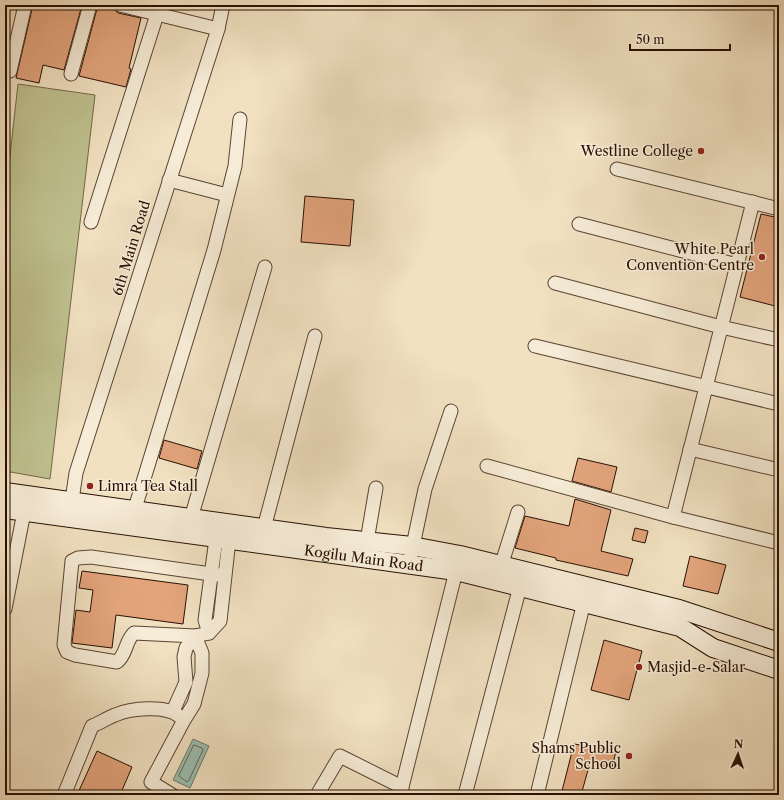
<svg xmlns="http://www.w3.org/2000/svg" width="784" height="800" viewBox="0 0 784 800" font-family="'Libre Caslon Text',serif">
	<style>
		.green { fill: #bfc18f; stroke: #746848 }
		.water { fill: #9bbeb0; stroke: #6d786a }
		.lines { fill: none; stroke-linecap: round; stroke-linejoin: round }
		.shore { stroke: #626659; stroke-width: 1 }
		.building { fill: #e3a47c; stroke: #280f02 }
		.street-casing { stroke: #5a4432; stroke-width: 15 }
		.secondary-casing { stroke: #280f02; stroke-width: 20 }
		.street { stroke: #f6ecd7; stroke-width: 13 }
		.secondary { stroke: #f6ecd7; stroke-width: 18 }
		.poi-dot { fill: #8f2418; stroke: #f6ecd7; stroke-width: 1.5 }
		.labels { text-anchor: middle; stroke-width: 3; stroke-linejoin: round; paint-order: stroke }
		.poi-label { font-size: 14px; fill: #280f02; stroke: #f6ecd7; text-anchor: end }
		.street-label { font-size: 14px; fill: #280f02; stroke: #f6ecd7 }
	</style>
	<rect width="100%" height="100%" fill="#f1e1c1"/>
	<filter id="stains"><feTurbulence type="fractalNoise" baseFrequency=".005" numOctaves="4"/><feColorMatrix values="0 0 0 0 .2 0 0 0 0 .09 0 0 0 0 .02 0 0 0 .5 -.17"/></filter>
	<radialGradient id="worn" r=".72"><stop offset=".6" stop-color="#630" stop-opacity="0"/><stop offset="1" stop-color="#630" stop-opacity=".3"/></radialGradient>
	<path class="green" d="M 18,84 L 95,95 L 50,479 L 5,471 L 5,200 Z"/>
	<path class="water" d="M 193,739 L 209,746 L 190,788 L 173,780 Z"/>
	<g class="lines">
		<path class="shore" d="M 194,745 L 202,748 L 203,750 L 189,780 L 187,782 L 179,776 Z"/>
	</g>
	<g class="building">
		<path d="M 33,5 L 82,5 L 64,70 L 43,65 L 39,83 L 16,78 Z"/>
		<path d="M 98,5 L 111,6 L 118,13 L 141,18 L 129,68 L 131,69 L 126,87 L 79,76 Z"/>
		<path d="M 305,196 L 354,200 L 350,246 L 301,242 Z"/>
		<path d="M 761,214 L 779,218 L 779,307 L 740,297 Z"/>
		<path d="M 164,440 L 202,451 L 197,469 L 159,458 Z"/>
		<path d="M 578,458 L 617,467 L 611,492 L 572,481 Z"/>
		<path d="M 575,499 L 611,510 L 601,551 L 633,559 L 628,576 L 556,560 L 556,558 L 515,548 L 525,516 L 569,526 Z"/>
		<path d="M 635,528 L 648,531 L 645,543 L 632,540 Z"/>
		<path d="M 690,556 L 726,565 L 718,594 L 683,586 Z"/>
		<path d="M 82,571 L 188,585 L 183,624 L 116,615 L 112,648 L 72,643 L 76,610 L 90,612 L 93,590 L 79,588 Z"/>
		<path d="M 604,640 L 642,651 L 629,700 L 591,690 Z"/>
		<path d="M 574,744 L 616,751 L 612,768 L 590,763 L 581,795 L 561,795 Z"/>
		<path d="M 97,751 L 132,767 L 120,795 L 77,795 Z"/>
	</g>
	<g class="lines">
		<g class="street-casing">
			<g id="street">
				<path d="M 120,5 L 218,29"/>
				<path d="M 10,71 L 25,5"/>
				<path d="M 71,74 L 90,5"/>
				<path d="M 617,169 L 779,209"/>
				<path d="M 169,180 L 227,195"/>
				<path d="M 91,222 L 160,5"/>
				<path d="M 579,224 L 737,265"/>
				<path d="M 555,283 L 721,327 L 779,340"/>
				<path d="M 535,346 L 779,404"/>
				<path d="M 690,449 L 779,470"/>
				<path d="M 487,466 L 673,517 L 779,543"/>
				<path d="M 72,500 L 76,473 L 218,29 L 223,5"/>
				<path d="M 673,517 L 753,202"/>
				<path d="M 132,518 L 214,250 L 235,166 L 240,119"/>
				<path d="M 191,518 L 265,267"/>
				<path d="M 264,528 L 315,336"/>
				<path d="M 367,541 L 376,488"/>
				<path d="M 411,555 L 425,489 L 451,411"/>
				<path d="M 501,566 L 518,512"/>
				<path d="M 225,576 L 91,557 L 78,558 L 72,561 L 64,645 L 67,652 L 75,655 L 117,662 C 127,654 125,641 134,633 L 195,636 L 209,633 L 220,621 L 229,540"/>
				<path d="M 5,609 L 24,512"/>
				<path d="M 209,633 L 205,620 L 216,539"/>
				<path d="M 64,795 L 92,726 C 100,723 107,718 115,715 C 131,708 166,705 179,716"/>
				<path d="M 172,795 L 151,782 L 184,720 L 194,704 L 202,673 L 202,653 L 195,636 L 186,648 L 184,657 L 186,682 L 173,711"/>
				<path d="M 317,795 L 340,756 L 402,787"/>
				<path d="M 398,795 L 402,787 L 456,571"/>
				<path d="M 465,795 L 522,579"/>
				<path d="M 537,795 L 584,602"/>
			</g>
		</g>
		<g class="secondary-casing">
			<g id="secondary">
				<path d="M 5,492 L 326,537 L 412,546 L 460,555 L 679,609 L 779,642"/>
				<path id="s1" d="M 5,509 L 456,571 L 680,627 L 713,648 L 779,670"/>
			</g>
		</g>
		<use href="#street" class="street"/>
		<use href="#secondary" class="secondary"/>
	</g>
	<g class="poi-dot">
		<circle cx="701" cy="151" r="4"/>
		<circle cx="762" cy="257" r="4"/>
		<circle cx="90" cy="486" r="4"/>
		<circle cx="639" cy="667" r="4"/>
		<circle cx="629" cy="756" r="4"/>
	</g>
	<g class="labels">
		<g class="poi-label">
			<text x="693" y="156">Westline College</text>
			<text x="754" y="254">White Pearl<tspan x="754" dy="16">Convention Centre</tspan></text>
			<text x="98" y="491" text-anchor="start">Limra Tea Stall</text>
			<text x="647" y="672" text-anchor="start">Masjid-e-Salar</text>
			<text x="621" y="753">Shams Public<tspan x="621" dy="16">School</tspan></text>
		</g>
		<g class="street-label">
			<text transform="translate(131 248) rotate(-73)" y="5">6th Main Road</text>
			<text dy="5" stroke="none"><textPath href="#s1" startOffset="362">Kogilu Main Road</textPath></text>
		</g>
	</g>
	<rect width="784" height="800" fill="none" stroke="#f1e1c1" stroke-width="20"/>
	<rect x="6" y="6" width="772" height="788" fill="none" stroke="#280f02" stroke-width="2"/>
	<rect x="10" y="10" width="764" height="780" fill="none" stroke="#280f02"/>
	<g transform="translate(738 754) rotate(3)" stroke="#f6ecd7" stroke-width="3" paint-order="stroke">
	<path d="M0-3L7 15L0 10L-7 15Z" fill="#280f02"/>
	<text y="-6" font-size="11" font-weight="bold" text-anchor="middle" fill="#280f02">N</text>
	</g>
	<path d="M630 44v6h100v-6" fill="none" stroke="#280f02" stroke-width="2"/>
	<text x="636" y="44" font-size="12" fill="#280f02" stroke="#f6ecd7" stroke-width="3" paint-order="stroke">50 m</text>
	<rect width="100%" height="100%" filter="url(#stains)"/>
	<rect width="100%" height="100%" fill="url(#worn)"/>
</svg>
